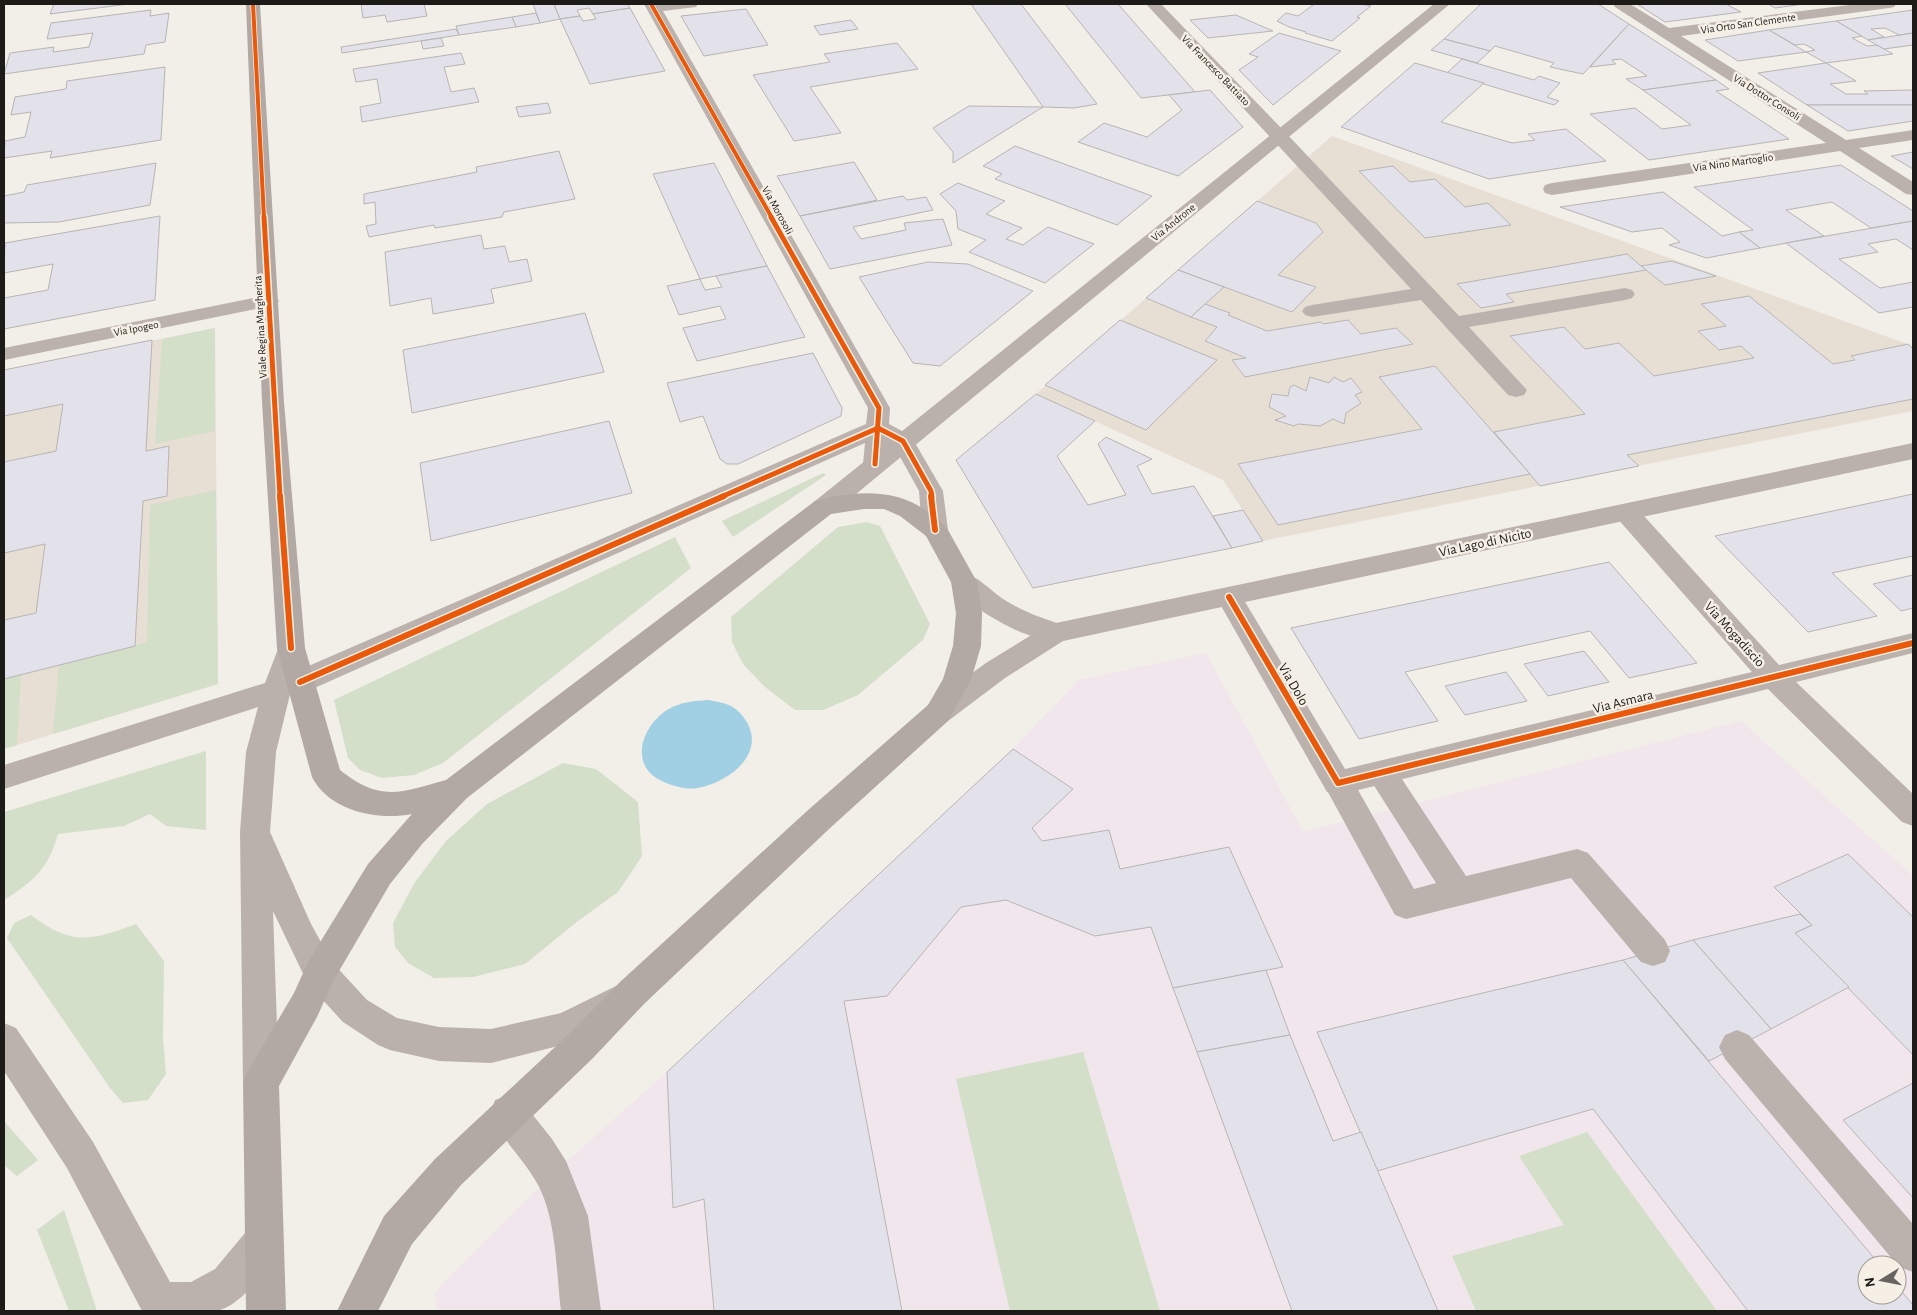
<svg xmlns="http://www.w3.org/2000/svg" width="1917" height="1315" viewBox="0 0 1917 1315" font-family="'Alegreya Sans',sans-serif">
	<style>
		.built { fill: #e7dfd4 }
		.medical { fill: #f1e6ec; fill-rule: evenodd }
		.green { fill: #d3dfc8 }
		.water { fill: #a1cfe3 }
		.building { fill: #e3e1ea; stroke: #b7b5b4 }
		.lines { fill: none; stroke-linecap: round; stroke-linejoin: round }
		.lane { fill: #bbb2ad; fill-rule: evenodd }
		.street { fill: #bbb2ad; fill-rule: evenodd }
		.secondary { fill: #bab1ac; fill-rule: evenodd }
		.primary { fill: #b2a9a4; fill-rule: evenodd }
		.cycleway-far2-casing { stroke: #f5efe5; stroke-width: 5.5 }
		.cycleway-far1-casing { stroke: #f5efe5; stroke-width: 8 }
		.cycleway-casing { stroke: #f5efe5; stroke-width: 9 }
		.cycleway-far2 { stroke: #e8590c; stroke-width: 4 }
		.cycleway-far1 { stroke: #e8590c; stroke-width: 5 }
		.cycleway { stroke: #e8590c; stroke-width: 6 }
		.labels { text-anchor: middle; stroke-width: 5; stroke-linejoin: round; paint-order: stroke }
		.far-street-label { font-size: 11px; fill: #1d1b18; stroke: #f5efe5 }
		.street-label { font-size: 14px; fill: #1d1b18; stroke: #f5efe5 }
	</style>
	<rect width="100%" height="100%" fill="#f2eee8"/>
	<g class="built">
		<path d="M 1332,136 L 1913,346 L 1913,411 L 1263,541 L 1223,480 L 1036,394 Z"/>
		<path d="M 215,328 L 218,684 L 4,749 L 4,370 Z"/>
	</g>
	<path class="medical" d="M 1206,653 L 1303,832 L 1741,721 L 1913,876 L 1913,1311 L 437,1311 L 435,1292 L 553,1174 L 667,1072 L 1013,749 L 1079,680 ZM 1867,1265 L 1897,1265 L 1897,1295 L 1867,1295 Z"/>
	<g class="green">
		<path d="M 215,328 L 215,431 L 155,444 L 162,339 Z"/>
		<path d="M 823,473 L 826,475 L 733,537 L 722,521 Z"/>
		<path d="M 216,490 L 218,684 L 53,734 L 59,665 L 147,642 L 150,505 Z"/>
		<path d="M 867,522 L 880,526 L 930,624 L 923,640 L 858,695 L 823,710 L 795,710 L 765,687 L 743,664 L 732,642 L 731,617 L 838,527 Z"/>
		<path d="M 675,537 L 691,568 L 443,763 L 414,775 L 382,778 L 360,770 L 348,758 L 334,700 Z"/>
		<path d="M 21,675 L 17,745 L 4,749 L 4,679 Z"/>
		<path d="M 206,751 L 206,830 L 166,826 L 150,814 L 124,826 L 58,834 C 48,869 34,881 4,900 L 4,812 Z"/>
		<path d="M 563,763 L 596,769 L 638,802 L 642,856 L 618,892 L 578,921 L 525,964 L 473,977 L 434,978 L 408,963 L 395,947 L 393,923 L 415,882 L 446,841 L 487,804 Z"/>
		<path d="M 31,915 C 72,946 90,941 136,924 L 164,961 L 163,1038 L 166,1074 L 148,1100 L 123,1103 L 110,1088 L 7,938 L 14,923 Z"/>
		<path d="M 1083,1052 L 1160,1311 L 1010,1311 L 956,1079 Z"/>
		<path d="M 4,1121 L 38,1160 L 17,1176 L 4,1165 Z"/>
		<path d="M 1587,1132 L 1717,1311 L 1476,1311 L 1452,1256 L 1564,1225 L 1519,1156 Z"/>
		<path d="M 64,1210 L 97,1311 L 69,1311 L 37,1230 Z"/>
	</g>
	<path class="water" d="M 708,700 C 713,701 721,702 726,704 C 733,706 740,712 744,718 C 769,752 729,783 697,788 C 686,790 674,786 664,782 C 628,767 641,727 667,710 C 680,702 694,701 708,700 Z"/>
	<g class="building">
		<path d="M 54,4 L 129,4 L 50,14 Z"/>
		<path d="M 361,4 L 424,4 L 427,16 L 387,22 L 385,15 L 363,18 Z"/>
		<path d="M 533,4 L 554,4 L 560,19 L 540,23 Z"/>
		<path d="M 554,4 L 627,4 L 630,8 L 593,14 L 589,8 L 577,10 L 580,16 L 560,19 Z"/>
		<path d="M 971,4 L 1021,4 L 1097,104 L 1074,108 L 1043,107 Z"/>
		<path d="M 1065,4 L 1118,4 L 1195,92 L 1141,98 Z"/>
		<path d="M 1310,4 L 1361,4 L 1371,6 L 1357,17 L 1360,18 L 1332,41 L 1305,33 L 1306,32 L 1289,27 L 1277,21 L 1286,13 L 1298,16 L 1313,5 Z"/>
		<path d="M 1481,4 L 1598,4 L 1629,24 L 1583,74 L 1550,67 L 1554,63 L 1495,46 L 1490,51 L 1444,39 Z"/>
		<path d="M 1637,4 L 1726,4 L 1741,12 L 1665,22 Z"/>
		<path d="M 1768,4 L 1804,4 L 1775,8 Z"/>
		<path d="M 630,8 L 665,71 L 590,84 L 560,19 L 580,16 L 583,21 L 596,19 L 593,14 Z"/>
		<path d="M 746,9 L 768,45 L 704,56 L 681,16 Z"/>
		<path d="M 151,10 L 150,16 L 169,13 L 165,42 L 146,45 L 144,54 L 4,74 L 10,53 L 54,47 L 53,52 L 89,47 L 93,33 L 47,39 L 51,23 Z"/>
		<path d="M 1913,10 L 1913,33 L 1899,35 L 1885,28 L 1871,29 L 1884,37 L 1868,40 L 1836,21 Z"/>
		<path d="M 536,13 L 540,23 L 516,27 L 512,17 Z"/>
		<path d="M 1236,15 L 1273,31 L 1208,38 L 1190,20 Z"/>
		<path d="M 512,17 L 516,27 L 459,35 L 456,26 Z"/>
		<path d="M 851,20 L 858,29 L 820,35 L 814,26 Z"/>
		<path d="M 1836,21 L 1862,36 L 1852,38 L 1867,46 L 1877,45 L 1893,54 L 1826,63 L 1806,52 L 1815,50 L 1804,44 L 1795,45 L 1769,30 Z"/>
		<path d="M 1629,24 L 1677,55 L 1716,80 L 1643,90 L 1626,79 L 1647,76 L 1621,59 L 1612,60 L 1616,64 L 1590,67 Z"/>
		<path d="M 456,29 L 459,35 L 342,53 L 341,47 Z"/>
		<path d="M 1769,30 L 1806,52 L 1738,61 L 1705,40 Z"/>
		<path d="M 1279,33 L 1341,51 L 1273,105 L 1239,70 L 1258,57 L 1249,54 Z"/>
		<path d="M 1913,33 L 1913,45 L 1884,49 L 1868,40 Z"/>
		<path d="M 441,38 L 444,46 L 423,49 L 421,41 Z"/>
		<path d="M 1444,39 L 1490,51 L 1477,63 L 1431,50 Z"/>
		<path d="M 897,43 L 918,69 L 810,87 L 841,133 L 794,141 L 753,75 L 830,62 L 824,54 Z"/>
		<path d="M 461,53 L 465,64 L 444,67 L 451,92 L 474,88 L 479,102 L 362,122 L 360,107 L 381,103 L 377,79 L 356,82 L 353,69 Z"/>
		<path d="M 1462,59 L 1534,80 L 1539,76 L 1560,83 L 1547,97 L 1559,101 L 1554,105 L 1447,73 Z"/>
		<path d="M 1415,63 L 1484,83 L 1441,122 L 1512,143 L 1535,140 L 1528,134 L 1566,129 L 1606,161 L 1489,179 L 1341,127 Z"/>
		<path d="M 1826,63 L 1856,81 L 1830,84 L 1846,94 L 1868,94 L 1864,91 L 1913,90 L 1913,105 L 1807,105 L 1758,73 Z"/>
		<path d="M 165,67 L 161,140 L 50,158 L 52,151 L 4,158 L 5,141 L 25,137 L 31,112 L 11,115 L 15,97 L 66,89 L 67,81 Z"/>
		<path d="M 1716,80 L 1729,89 L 1716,91 L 1789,139 L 1649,160 L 1590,114 L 1635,108 L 1662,129 L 1691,125 L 1643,90 Z"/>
		<path d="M 1210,90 L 1243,127 L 1178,176 L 1078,142 L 1104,123 L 1147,137 L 1182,110 L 1169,95 Z"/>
		<path d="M 548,103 L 551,113 L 519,117 L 516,107 Z"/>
		<path d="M 1807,105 L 1913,105 L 1913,121 L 1848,131 Z"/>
		<path d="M 969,106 L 1043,107 L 953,163 L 953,152 L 933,128 Z"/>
		<path d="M 1015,146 L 1152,196 L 1117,225 L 995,179 L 1002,174 L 983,166 Z"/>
		<path d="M 559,151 L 575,199 L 504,212 L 502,217 L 435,228 L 434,225 L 369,237 L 366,226 L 376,224 L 375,202 L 364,204 L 364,194 L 477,172 L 476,167 Z"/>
		<path d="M 1913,152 L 1913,169 L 1891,156 Z"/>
		<path d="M 854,162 L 877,200 L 800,216 L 777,176 Z"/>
		<path d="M 156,163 L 150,205 L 59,222 L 4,223 L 4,196 L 24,192 L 27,185 Z"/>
		<path d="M 714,163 L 767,266 L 700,279 L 653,174 Z"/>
		<path d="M 1841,165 L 1913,211 L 1913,221 L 1871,228 L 1832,202 L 1786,210 L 1824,236 L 1760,248 L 1739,232 L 1753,230 L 1694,187 Z"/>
		<path d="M 1393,166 L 1410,182 L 1435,179 L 1465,207 L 1488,203 L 1511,225 L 1425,238 L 1359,171 Z"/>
		<path d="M 958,183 L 1005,201 L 986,214 L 1022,228 L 1006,239 L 1023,245 L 1048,227 L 1094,244 L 1045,283 L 969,252 L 986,240 L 958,229 L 956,211 L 940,194 Z"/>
		<path d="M 1663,192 L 1722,236 L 1739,232 L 1760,248 L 1706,258 L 1669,245 L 1680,242 L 1662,228 L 1632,232 L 1560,207 Z"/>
		<path d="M 903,196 L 907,200 L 926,197 L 933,210 L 853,227 L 861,239 L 906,230 L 904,223 L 943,219 L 952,245 L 830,269 L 800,216 Z"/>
		<path d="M 1257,201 L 1316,223 L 1323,232 L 1278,275 L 1316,287 L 1292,312 L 1178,270 Z"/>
		<path d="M 160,216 L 155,300 L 4,329 L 4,298 L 48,290 L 53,264 L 4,273 L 5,243 Z"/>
		<path d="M 1913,221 L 1913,250 L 1896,239 L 1868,244 L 1878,252 L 1839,259 L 1880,288 L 1913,282 L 1913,307 L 1879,313 L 1786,243 Z"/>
		<path d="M 481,235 L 484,249 L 505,246 L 509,262 L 527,259 L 532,281 L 491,289 L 494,303 L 433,314 L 431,298 L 390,306 L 385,252 Z"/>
		<path d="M 1627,254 L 1646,270 L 1506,294 L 1514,302 L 1481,308 L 1457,284 Z"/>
		<path d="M 1672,261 L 1716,276 L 1665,285 L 1641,266 Z"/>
		<path d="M 928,262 L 968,264 L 1033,291 L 940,366 L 913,363 L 859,277 Z"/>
		<path d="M 767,266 L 805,337 L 697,361 L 683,328 L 726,319 L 720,306 L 679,315 L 667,286 L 700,279 L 705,290 L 722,287 L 716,276 Z"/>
		<path d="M 1178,270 L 1224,287 L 1191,317 L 1146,298 Z"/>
		<path d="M 1749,296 L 1833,364 L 1855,360 L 1851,356 L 1908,344 L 1913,349 L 1913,399 L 1627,455 L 1639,466 L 1540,486 L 1494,432 L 1585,414 L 1510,336 L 1564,327 L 1585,349 L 1619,343 L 1654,376 L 1754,358 L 1741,346 L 1719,350 L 1698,331 L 1726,326 L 1701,304 Z"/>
		<path d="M 1205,304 L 1230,313 L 1228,315 L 1267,331 L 1321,322 L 1323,324 L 1348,320 L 1361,334 L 1396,328 L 1413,344 L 1245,377 L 1232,360 L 1246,358 L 1205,341 L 1217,327 L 1191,317 Z"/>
		<path d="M 585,313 L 604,372 L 412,413 L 403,350 Z"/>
		<path d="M 1120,320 L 1217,360 L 1146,430 L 1045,385 Z"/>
		<path d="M 152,340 L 146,451 L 169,446 L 167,496 L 143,501 L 135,646 L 4,679 L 4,620 L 36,613 L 45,544 L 4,553 L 4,462 L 56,451 L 63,404 L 4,416 L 4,370 Z"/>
		<path d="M 813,353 L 842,408 L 841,416 L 738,464 L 727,464 L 720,459 L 703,416 L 680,422 L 667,383 Z"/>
		<path d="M 1435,366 L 1530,474 L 1278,525 L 1238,464 L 1422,429 L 1379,377 Z"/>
		<path d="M 1310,377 L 1329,383 L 1334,377 L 1343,382 L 1351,378 L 1362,392 L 1355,395 L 1361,403 L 1346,413 L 1344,424 L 1333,419 L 1320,426 L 1298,424 L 1294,426 L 1275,420 L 1286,416 L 1269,407 L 1272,394 L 1288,396 L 1290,387 L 1294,385 L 1306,391 Z"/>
		<path d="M 1036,394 L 1095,421 L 1057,456 L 1088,505 L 1126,495 L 1098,444 L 1106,437 L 1152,459 L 1137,466 L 1152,494 L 1194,486 L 1232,548 L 1033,588 L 956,460 Z"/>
		<path d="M 609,421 L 632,493 L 431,541 L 420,463 Z"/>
		<path d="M 1913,494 L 1913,556 L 1832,573 L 1877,616 L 1808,632 L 1715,536 Z"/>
		<path d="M 1243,510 L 1263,541 L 1232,548 L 1213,516 Z"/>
		<path d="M 1609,562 L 1697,663 L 1629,678 L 1590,631 L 1405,672 L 1438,721 L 1359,739 L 1291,628 Z"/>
		<path d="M 1913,575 L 1913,608 L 1901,611 L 1873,584 Z"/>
		<path d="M 1584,651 L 1609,682 L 1548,696 L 1524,664 Z"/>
		<path d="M 1506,672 L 1527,701 L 1465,715 L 1445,686 Z"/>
		<path d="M 1013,749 L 1073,789 L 1032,828 L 1042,841 L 1109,830 L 1120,869 L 1229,847 L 1283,967 L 1173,988 L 1151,927 L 1095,936 L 1006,900 L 961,907 L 887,996 L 844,1001 L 902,1311 L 714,1311 L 704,1199 L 673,1208 L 667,1072 Z"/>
		<path d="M 1848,854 L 1913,917 L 1913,1055 L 1795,933 L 1812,925 L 1774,887 Z"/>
		<path d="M 1800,914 L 1812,925 L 1795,933 L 1849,987 L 1771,1029 L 1693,940 Z"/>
		<path d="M 1693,940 L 1771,1029 L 1709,1061 L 1623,960 Z"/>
		<path d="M 1623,960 L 1880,1265 L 1867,1265 L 1867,1295 L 1897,1295 L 1897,1286 L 1913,1305 L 1913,1311 L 1748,1311 L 1593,1109 L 1377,1171 L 1317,1032 Z"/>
		<path d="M 1266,970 L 1290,1035 L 1197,1052 L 1173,988 Z"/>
		<path d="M 1290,1035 L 1333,1141 L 1361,1132 L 1438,1311 L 1292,1311 L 1197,1052 Z"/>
		<path d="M 1913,1083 L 1913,1198 L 1843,1120 Z"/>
	</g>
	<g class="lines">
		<g class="lane">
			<path d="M 1279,131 L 1285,132 L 1459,316 L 1625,288 L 1632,290 L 1635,294 L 1632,298 L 1625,300 L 1469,327 L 1527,390 L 1524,395 L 1516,397 L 1508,395 L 1421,300 L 1312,317 L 1305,315 L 1302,311 L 1305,307 L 1312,305 L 1411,289 L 1273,140 L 1270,136 L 1273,132 Z"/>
			<path d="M 1381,761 L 1392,764 L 1466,876 L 1577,849 L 1588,853 L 1665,940 L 1670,951 L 1665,962 L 1653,966 L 1641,962 L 1571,878 L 1406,919 L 1395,915 L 1323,783 L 1327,774 L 1338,771 L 1349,774 L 1414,889 L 1436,883 L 1366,773 L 1370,764 Z"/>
			<path d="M 1737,1030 L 1749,1035 L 1913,1224 L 1913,1272 L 1899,1267 L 1725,1059 L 1719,1047 L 1725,1035 Z"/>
			<path d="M 508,1095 L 521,1100 L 552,1139 L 566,1161 L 588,1216 L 601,1311 L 561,1311 C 556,1271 557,1219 537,1183 C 523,1158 501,1139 490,1113 L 495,1100 Z"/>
		</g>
		<g class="street">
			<path d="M 644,4 L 698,4 L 696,7 L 663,11 L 890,408 L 889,424 L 911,436 L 943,491 L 948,530 L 944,536 L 935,539 L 926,536 L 922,530 L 919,491 L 894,446 L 888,443 L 887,464 L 883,469 L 875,472 L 867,469 L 863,464 L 865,443 L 310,690 L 300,693 L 290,690 L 286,682 L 290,674 L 866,424 L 868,408 Z"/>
			<path d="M 1146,4 L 1161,4 L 1285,132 L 1288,136 L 1285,140 L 1279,141 L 1273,140 Z"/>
			<path d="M 1613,4 L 1630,4 L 1669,28 L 1857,4 L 1896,4 L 1894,7 L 1889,8 L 1681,36 L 1846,140 L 1913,130 L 1913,140 L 1859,148 L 1913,182 L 1913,195 L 1906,194 L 1840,151 L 1552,195 L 1545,193 L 1543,189 L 1545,185 L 1552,183 L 1826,143 L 1615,7 Z"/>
			<path d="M 269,295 L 276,297 L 279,301 L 276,305 L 4,360 L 4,348 Z"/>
			<path d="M 1626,504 L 1635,506 L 1779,665 L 1913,633 L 1913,653 L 1796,682 L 1913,794 L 1913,826 L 1902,822 L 1768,689 L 1338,795 L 1327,792 L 1216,597 L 1220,590 L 1229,587 L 1238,590 L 1345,769 L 1752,672 L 1617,518 L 1614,512 L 1617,506 Z"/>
			<path d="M 964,573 C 979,577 990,590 1003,599 C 1023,612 1044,619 1066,626 L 1070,633 L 1066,640 C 1038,649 965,607 951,582 L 955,575 Z"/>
			<path d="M 4,1023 L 16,1028 L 93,1142 L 170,1282 L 191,1282 L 215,1269 L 250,1227 L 264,1222 L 278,1227 L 283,1241 C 274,1263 241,1307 216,1311 C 196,1314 163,1311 142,1311 L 67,1168 L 4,1071 Z"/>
		</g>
		<g class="secondary">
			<path d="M 1434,4 L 1450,4 L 833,513 L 824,515 L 815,513 L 812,507 L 815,501 Z"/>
			<path d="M 1913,443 L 1913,459 L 1063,641 L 1005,678 L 948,721 L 938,724 L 928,721 L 924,713 L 928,705 L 986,663 L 1046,626 L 1056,623 Z"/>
			<path d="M 291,638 L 301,641 L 305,648 L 291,690 L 276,752 L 270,832 L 311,924 L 332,962 L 367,1000 L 397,1018 L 439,1027 L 491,1029 L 561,1013 L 618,985 L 630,990 L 635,1001 L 630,1012 L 578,1040 L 566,1044 L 491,1063 L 439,1061 L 390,1050 L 378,1045 L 343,1022 L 308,984 L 273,911 L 279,1083 L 274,1095 L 261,1101 L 248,1095 L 243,1083 L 240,832 L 246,752 L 258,707 L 4,789 L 4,765 L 265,683 L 281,641 Z"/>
		</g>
		<path class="primary" d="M 246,4 L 260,4 L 284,402 L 305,648 L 340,770 C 380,802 400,793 446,780 L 815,501 C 853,491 895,487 928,512 C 935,517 943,522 948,530 L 977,582 L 982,613 L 981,646 L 971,680 L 948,721 L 829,829 L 644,1004 L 593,1058 L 461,1185 L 412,1244 L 378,1311 L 337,1311 L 384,1216 L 435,1159 L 569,1034 L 620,982 L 807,811 L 928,705 L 943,679 L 953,646 L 956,613 L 951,582 L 926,536 L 900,516 L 884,509 L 864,509 L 831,514 L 467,798 L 423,843 L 390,884 L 332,983 L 318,1015 L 279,1086 L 286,1311 L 246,1311 L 243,1083 L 248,1071 L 294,993 L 308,962 L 368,864 L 412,814 C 378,821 329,811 312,777 L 277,648 L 262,402 Z"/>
		<g class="cycleway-far2-casing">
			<g id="cycleway-far2">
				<path d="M 253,4 L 264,218"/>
				<path d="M 651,4 L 772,218"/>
			</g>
		</g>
		<g class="cycleway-far1-casing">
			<g id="cycleway-far1">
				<path d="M 264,217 L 280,497"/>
				<path d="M 771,217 L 879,408 L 875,464"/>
				<path d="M 721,497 L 878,428 L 903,441 L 931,491 L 932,497"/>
			</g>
		</g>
		<g class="cycleway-casing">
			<g id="cycleway">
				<path d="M 280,496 L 291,648"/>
				<path d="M 931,496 L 935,530"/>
				<path d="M 1229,597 L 1338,783 L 1913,643"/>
				<path d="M 300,682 L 724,496"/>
			</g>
		</g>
		<use href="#cycleway-far2" class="cycleway-far2"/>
		<use href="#cycleway-far1" class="cycleway-far1"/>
		<use href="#cycleway" class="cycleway"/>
	</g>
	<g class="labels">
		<g class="far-street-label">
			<text transform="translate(1748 23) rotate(-8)" y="4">Via Orto San Clemente</text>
			<text transform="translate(1216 70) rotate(46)" y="4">Via Francesco Battiato</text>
			<text transform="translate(1767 97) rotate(32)" y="4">Via Dottor Consoli</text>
			<text transform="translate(1733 162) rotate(-8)" y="4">Via Nino Martoglio</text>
			<text transform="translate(778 210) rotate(61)" y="4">Via Morosoli</text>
			<text transform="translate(1173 222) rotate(-39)" y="4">Via Androne</text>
			<text transform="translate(260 327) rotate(-93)" y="4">Viale Regina Margherita</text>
			<text transform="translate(136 328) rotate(-11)" y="4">Via Ipogeo</text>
		</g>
		<g class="street-label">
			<text transform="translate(1485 542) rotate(-12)" y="5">Via Lago di Nicito</text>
			<text transform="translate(1735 634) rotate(48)" y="5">Via Mogadiscio</text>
			<text transform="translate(1294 684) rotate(60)" y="5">Via Dolo</text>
			<text transform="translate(1623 701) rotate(-14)" y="5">Via Asmara</text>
		</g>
	</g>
	<rect width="1917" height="1315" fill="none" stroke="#1d1b18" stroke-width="10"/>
	<g transform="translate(1882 1280) rotate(260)"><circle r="24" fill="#f5efe5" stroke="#9f9a93"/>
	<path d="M0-4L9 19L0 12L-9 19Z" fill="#686561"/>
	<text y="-8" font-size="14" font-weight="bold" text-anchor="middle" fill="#1d1b18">N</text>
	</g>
</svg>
